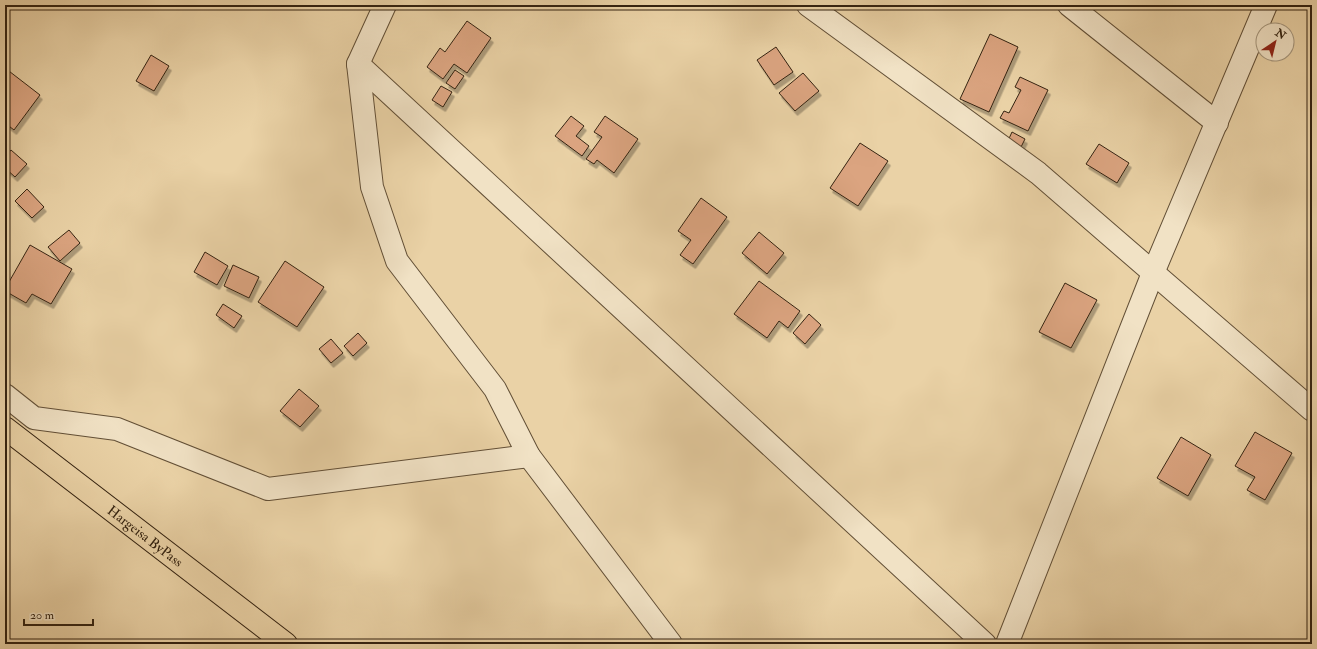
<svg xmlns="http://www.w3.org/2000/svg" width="1317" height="649" viewBox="0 0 1317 649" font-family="'IM FELL Double Pica',serif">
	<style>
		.building { fill: #dba480; stroke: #342311; filter: url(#shadow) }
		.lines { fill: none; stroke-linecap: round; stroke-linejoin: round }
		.minor-casing { stroke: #624f36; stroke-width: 24 }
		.highway-casing { stroke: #342311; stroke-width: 24 }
		.minor { stroke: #f1e2c5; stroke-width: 22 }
		.highway { stroke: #ead2a6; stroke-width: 22 }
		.labels { text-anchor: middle; stroke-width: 3; stroke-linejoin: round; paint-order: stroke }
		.street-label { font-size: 14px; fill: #342311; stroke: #f1e2c5 }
	</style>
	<defs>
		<filter id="shadow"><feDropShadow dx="2.5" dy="4.5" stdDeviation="0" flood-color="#0004"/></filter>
	</defs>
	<rect width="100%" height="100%" fill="#ead2a6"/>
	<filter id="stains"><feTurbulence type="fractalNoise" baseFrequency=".005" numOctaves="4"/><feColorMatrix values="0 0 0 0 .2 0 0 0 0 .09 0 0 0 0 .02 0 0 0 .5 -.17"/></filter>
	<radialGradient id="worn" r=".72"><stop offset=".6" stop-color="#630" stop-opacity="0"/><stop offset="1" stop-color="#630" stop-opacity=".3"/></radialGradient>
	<g class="building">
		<path d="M 467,21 L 491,38 L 467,73 L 454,64 L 443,79 L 427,67 L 440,48 L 445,52 Z"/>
		<path d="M 990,34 L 1018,47 L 989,112 L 960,99 Z"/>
		<path d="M 776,47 L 793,72 L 774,85 L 757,60 Z"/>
		<path d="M 151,55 L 169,66 L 154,91 L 136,81 Z"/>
		<path d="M 5,68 L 40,95 L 14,130 L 5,123 Z"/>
		<path d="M 455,70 L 464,76 L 455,89 L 446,83 Z"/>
		<path d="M 803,73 L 819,91 L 795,111 L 779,93 Z"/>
		<path d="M 1020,77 L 1048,90 L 1028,131 L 1000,118 L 1004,111 L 1009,113 L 1021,90 L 1015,87 Z"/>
		<path d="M 441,86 L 452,92 L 443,107 L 432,100 Z"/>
		<path d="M 571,116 L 584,126 L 576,136 L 589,146 L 582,156 L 555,136 Z"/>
		<path d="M 605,116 L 638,139 L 614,173 L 597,160 L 594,164 L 586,159 L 602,137 L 594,132 Z"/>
		<path d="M 1012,132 L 1025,139 L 1019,151 L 1006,145 Z"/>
		<path d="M 860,143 L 888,161 L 858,206 L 830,188 Z"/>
		<path d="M 1099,144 L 1129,163 L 1117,183 L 1086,164 Z"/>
		<path d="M 11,150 L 27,164 L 15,177 L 5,168 L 5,157 Z"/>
		<path d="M 27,189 L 44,207 L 32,218 L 15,201 Z"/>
		<path d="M 701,198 L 727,217 L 693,264 L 680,255 L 691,240 L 678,231 Z"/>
		<path d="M 69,230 L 80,243 L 60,261 L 48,247 Z"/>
		<path d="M 759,232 L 784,253 L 767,274 L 742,253 Z"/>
		<path d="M 30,245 L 72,269 L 51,304 L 32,294 L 26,303 L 5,291 L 5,289 Z"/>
		<path d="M 205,252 L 228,266 L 217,285 L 194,272 Z"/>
		<path d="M 285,261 L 324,287 L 297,327 L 258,302 Z"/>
		<path d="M 233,265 L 259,277 L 249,298 L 224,286 Z"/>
		<path d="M 759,281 L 800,311 L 788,328 L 779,321 L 767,338 L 734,314 Z"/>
		<path d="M 1065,283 L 1097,300 L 1071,348 L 1039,332 Z"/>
		<path d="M 223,304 L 242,316 L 234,328 L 216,315 Z"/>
		<path d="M 809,314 L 821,325 L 805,344 L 793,333 Z"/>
		<path d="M 358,333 L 367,343 L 353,356 L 344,346 Z"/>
		<path d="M 331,339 L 343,353 L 331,363 L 319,349 Z"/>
		<path d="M 299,389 L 319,406 L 300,427 L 280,411 Z"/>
		<path d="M 1255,432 L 1292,453 L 1265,500 L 1247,490 L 1255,477 L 1235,466 Z"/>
		<path d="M 1181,437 L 1211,455 L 1188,496 L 1157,478 Z"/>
	</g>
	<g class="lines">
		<g class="minor-casing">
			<g id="minor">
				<path d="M 385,5 L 358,64 L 372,187 L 397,261 L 495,389 L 529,456 L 671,644"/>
				<path d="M 808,5 L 1038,173 L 1312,410"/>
				<path d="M 1069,5 L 1217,123"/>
				<path d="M 358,64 L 985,644"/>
				<path d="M 5,395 L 34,418 L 117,429 L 268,489 L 529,456"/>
				<path d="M 1007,644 L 1153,273 L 1266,5"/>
			</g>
		</g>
		<g class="highway-casing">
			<g id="highway">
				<path id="s1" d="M 5,428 L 286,644"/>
			</g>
		</g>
		<use href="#minor" class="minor"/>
		<use href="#highway" class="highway"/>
	</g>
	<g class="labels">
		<g class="street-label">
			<text dy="5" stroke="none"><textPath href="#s1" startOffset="177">Hargeisa ByPass</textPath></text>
		</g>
	</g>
	<rect width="1317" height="649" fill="none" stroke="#ead2a6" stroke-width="20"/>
	<rect x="6" y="6" width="1305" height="637" fill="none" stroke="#342311" stroke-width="2"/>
	<rect x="10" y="10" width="1297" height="629" fill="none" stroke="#342311"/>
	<g transform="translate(1275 42) rotate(35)"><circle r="19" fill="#f1e2c5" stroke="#a5967d"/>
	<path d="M0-3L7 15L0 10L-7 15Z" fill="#8f2418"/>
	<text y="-6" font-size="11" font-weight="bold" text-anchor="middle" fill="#342311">N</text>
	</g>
	<path d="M24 619v6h69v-6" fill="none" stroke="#342311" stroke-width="2"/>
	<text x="30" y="619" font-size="12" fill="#342311" stroke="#f1e2c5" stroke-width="3" paint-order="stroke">20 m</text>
	<rect width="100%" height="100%" filter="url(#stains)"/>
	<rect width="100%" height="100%" fill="url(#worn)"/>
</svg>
